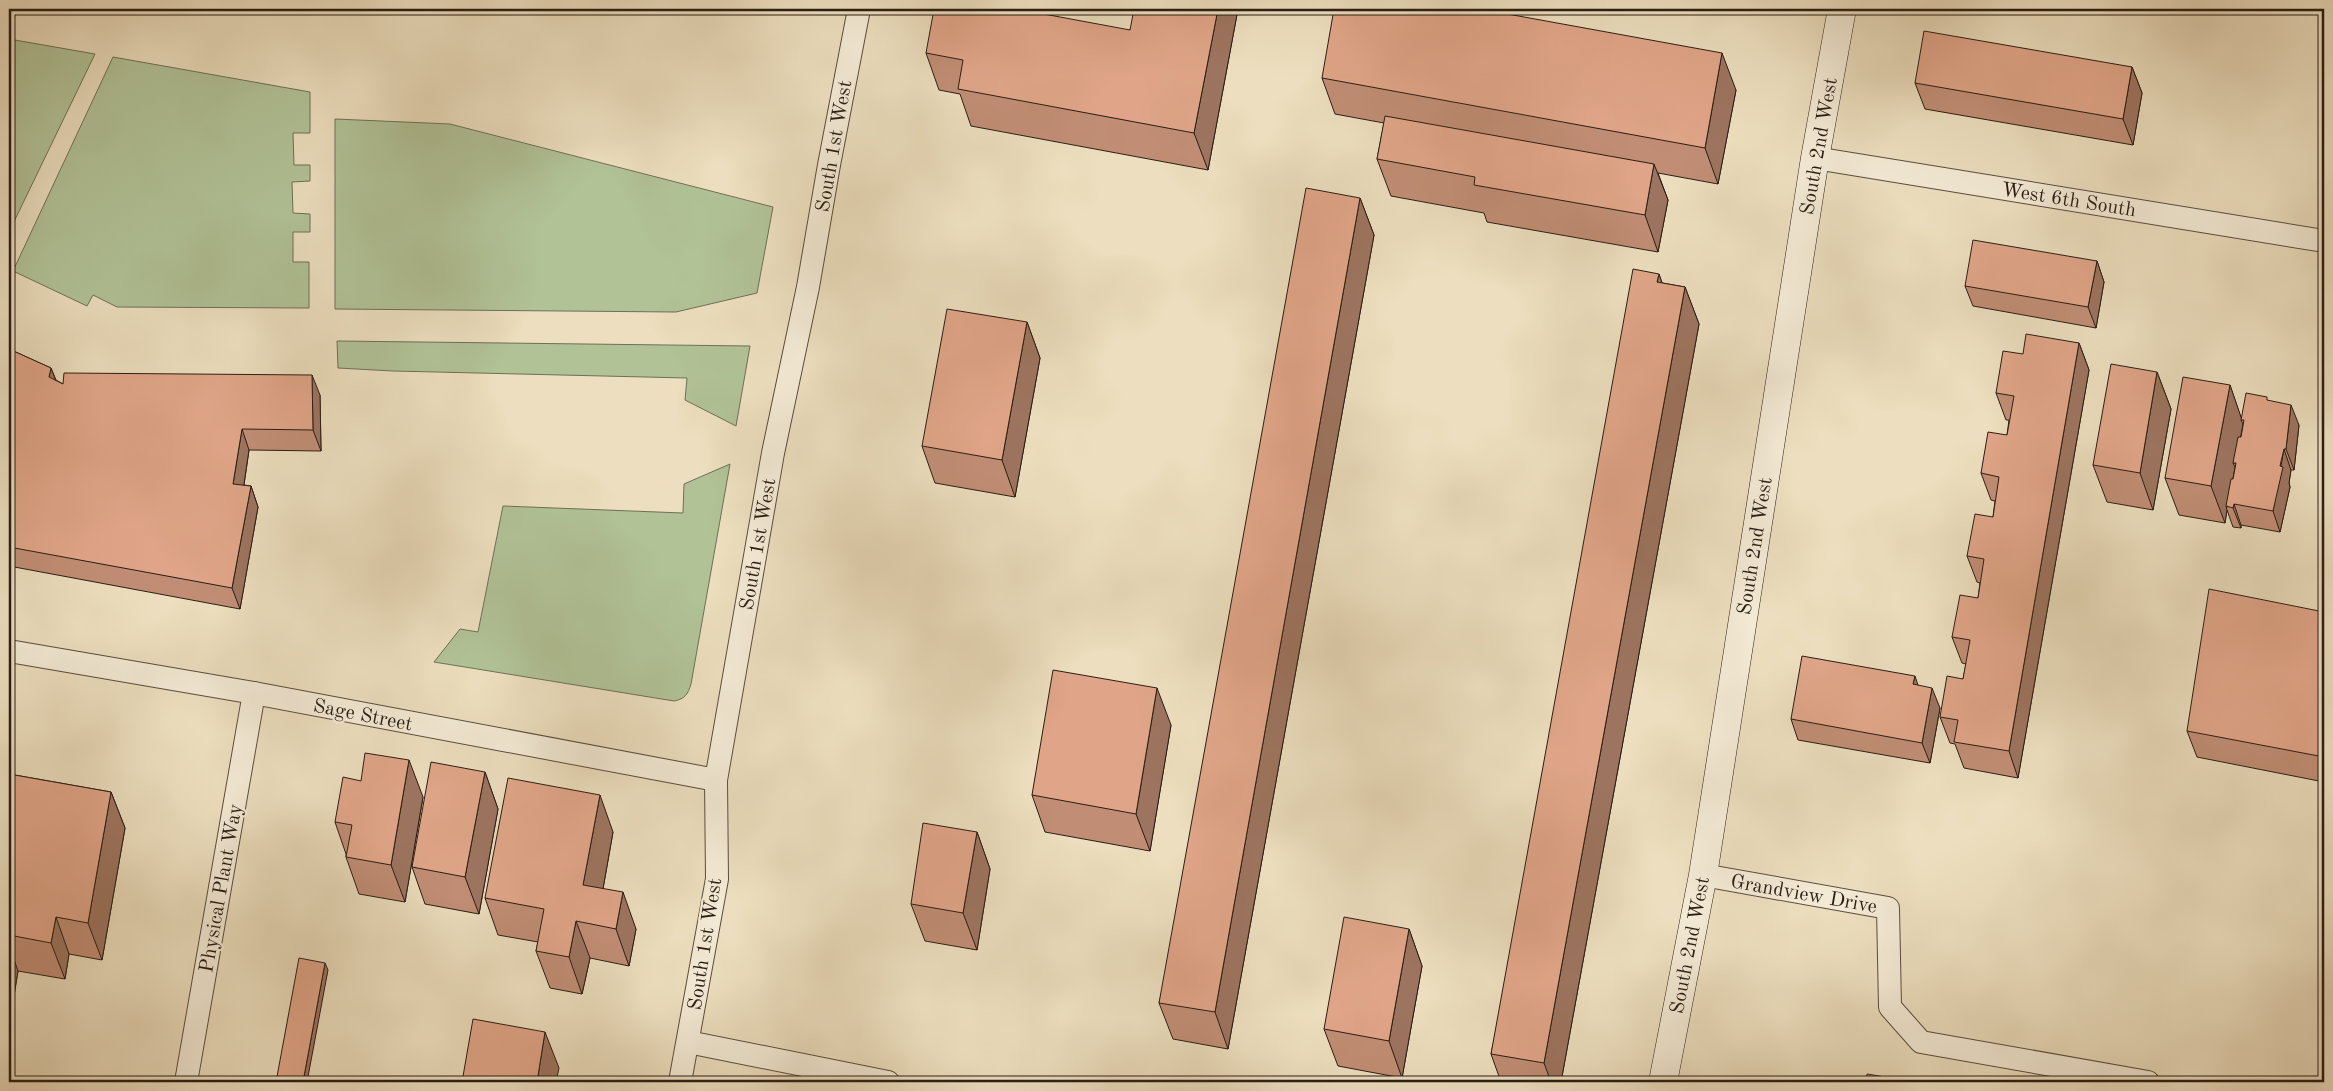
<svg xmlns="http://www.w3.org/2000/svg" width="2333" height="1091" viewBox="0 0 2333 1091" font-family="'Old Standard TT',serif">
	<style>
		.green { fill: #b1c297; stroke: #6e7056 }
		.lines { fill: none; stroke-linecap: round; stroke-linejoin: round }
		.minor-casing { stroke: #5a4d3f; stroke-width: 24 }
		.secondary-casing { stroke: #2a1d15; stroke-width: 29 }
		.minor { stroke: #f3ead5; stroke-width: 22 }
		.secondary { stroke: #f3ead5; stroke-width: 28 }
		.wall { fill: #c18e75; stroke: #2a1d15; fill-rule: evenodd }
		.shaded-wall { fill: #9d745f; stroke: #2a1d15 }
		.building { fill: #e0a588; stroke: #2a1d15 }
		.labels { text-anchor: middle; stroke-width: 4.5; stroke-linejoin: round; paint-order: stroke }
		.street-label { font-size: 20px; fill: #2a1d15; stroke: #f3ead5 }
	</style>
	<rect width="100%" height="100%" fill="#ecdebe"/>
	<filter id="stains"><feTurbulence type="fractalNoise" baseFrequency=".004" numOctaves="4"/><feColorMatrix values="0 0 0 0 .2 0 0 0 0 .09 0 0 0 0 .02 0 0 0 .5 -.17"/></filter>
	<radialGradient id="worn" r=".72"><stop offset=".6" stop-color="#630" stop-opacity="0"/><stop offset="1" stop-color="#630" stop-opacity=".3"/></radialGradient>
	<g class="green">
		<path d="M 9,9 L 16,9 L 13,27 L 9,26 Z"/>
		<path d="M 9,39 L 95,54 L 9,232 Z"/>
		<path d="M 113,57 L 310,92 L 310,133 L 293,133 L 294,165 L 310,165 L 310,181 L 292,182 L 293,213 L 310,214 L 310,232 L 293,232 L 293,262 L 309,262 L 309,308 L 117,307 L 93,295 L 87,306 L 13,271 Z"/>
		<path d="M 335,119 L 450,124 L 773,207 L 757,293 L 676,312 L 335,309 Z"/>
		<path d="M 337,341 L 750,346 L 736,426 L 685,400 L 687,378 L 393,371 L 338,368 Z"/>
		<path d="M 730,464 L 691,684 C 688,694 685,699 674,701 L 434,662 L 460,629 L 478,632 L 503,506 L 683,513 L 684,484 Z"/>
	</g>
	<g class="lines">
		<g class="minor-casing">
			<g id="minor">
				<path d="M 1815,158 L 2324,241"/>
				<path d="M 9,651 L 254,693 L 716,780"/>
				<path d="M 1703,875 L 1888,908 L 1890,1007 L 1921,1042 L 2148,1082"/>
				<path d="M 688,1042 L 888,1082"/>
				<path d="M 186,1082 L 254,693"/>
				<path d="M 680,1082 L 717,879 L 716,780 L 773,453 L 808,287 L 829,165 L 859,9"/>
			</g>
		</g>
		<g class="secondary-casing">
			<path id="secondary" d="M 1663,1082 L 1703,875 L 1815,158 L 1842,9"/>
		</g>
		<use href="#minor" class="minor"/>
		<use href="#secondary" class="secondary"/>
	</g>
	<g class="wall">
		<path d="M 1238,9 L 1208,170 L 971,126 L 960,94 L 939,90 L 926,53 L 1130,30 Z"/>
		<path d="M 2132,67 L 2142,93 L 2133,145 L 1925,109 L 1915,83 Z"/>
		<path d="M 1322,78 L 1736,90 L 1718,184 L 1658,173 L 1668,200 L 1658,252 L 1487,222 L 1484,213 L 1391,196 L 1377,159 L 1384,123 L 1335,114 Z"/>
		<path d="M 1360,198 L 1374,235 L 1228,1049 L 1173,1039 L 1159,1003 Z"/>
		<path d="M 2097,261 L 2104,282 L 2096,328 L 1973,306 L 1965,286 Z"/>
		<path d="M 1659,274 L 1662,283 L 1685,287 L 1699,324 L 1561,1082 L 1501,1082 L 1491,1054 Z"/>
		<path d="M 1027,322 L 1040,358 L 1015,497 L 935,483 L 922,446 Z"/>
		<path d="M 2079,343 L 2089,370 L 2018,778 L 1964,768 L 1955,744 L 1950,743 L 1940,717 L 1963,679 L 1966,664 L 1962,663 L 1952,637 L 1978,598 L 1980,583 L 1977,582 L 1967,556 L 1993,517 L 1995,501 L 1991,500 L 1981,473 L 2007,435 L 2009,420 L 2006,420 L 1996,393 L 2023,354 Z"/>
		<path d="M 9,349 L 51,368 L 56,380 L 63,384 L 320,395 L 321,451 L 249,450 L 244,485 L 251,486 L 258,507 L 240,609 L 9,566 Z"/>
		<path d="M 2157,372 L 2171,409 L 2153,510 L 2107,502 L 2093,465 Z"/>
		<path d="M 2230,385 L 2241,418 L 2268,401 L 2299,425 L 2294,470 L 2291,470 L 2289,483 L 2290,487 L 2280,532 L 2241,525 L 2241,528 L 2233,527 L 2227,510 L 2225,523 L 2179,515 L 2165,478 ZM 2243,424 L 2243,425 L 2241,437 L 2240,437 Z"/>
		<path d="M 2324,612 L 2324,782 L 2197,757 L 2187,731 Z"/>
		<path d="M 1918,685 L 1940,708 L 1930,763 L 1798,740 L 1791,719 Z"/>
		<path d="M 1171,725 L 1150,851 L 1045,832 L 1032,795 Z"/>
		<path d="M 485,772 L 498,809 L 479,914 L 425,904 L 412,867 Z"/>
		<path d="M 9,774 L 111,792 L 125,828 L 102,960 L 69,954 L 65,979 L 18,971 L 9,1026 Z"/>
		<path d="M 423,797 L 405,902 L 359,894 L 346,857 L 346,854 L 335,822 Z"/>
		<path d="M 613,832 L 603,889 L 636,929 L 629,966 L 590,958 L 582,994 L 550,988 L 536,951 L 538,942 L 498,935 L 485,898 Z"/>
		<path d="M 977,832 L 990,869 L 977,950 L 925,941 L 911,904 Z"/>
		<path d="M 1409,929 L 1422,966 L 1402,1078 L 1338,1066 L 1324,1029 Z"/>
	</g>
	<g class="shaded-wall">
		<path d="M 1218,9 L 1238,9 L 1208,170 L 1194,133 Z"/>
		<path d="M 1722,53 L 1736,90 L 1718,184 L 1705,148 Z"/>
		<path d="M 2132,67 L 2142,93 L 2133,145 L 2123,119 Z"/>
		<path d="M 1654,164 L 1668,200 L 1658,252 L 1645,215 Z"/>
		<path d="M 1360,198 L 1374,235 L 1228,1049 L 1215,1012 Z"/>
		<path d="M 2097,261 L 2104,282 L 2096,328 L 2088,307 Z"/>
		<path d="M 1659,274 L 1672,311 L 1657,282 Z"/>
		<path d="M 1685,287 L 1699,324 L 1561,1082 L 1551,1082 L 1544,1063 Z"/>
		<path d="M 1027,322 L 1040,358 L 1015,497 L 1002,460 Z"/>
		<path d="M 2079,343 L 2089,370 L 2018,778 L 2009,751 Z"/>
		<path d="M 51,368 L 59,389 L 49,377 Z"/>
		<path d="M 2157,372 L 2171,409 L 2153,510 L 2140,473 Z"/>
		<path d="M 312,375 L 320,395 L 321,451 L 313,430 Z"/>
		<path d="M 2230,385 L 2242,420 L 2241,420 L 2243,424 L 2236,463 L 2233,463 L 2235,467 L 2228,507 L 2226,506 L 2227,510 L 2225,523 L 2211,486 Z"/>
		<path d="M 2291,405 L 2299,425 L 2294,470 L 2286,449 Z"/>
		<path d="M 242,429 L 249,450 L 241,504 L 233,484 Z"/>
		<path d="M 2284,449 L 2291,470 L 2289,483 L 2290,487 L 2280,532 L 2273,511 Z"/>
		<path d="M 251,486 L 258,507 L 240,609 L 232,588 Z"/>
		<path d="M 2234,504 L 2241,525 L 2241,528 L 2233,508 Z"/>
		<path d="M 1915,676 L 1922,697 L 1913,684 Z"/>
		<path d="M 1157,688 L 1171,725 L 1150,851 L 1136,814 Z"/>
		<path d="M 1932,688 L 1940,708 L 1930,763 L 1922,743 Z"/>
		<path d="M 409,760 L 423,797 L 405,902 L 391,865 Z"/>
		<path d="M 485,772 L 498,809 L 479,914 L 465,877 Z"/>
		<path d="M 111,792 L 125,828 L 102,960 L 88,923 Z"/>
		<path d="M 600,795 L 613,832 L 597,922 L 583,885 Z"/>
		<path d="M 977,832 L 990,869 L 977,950 L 963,913 Z"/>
		<path d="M 623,892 L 636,929 L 629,966 L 616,929 Z"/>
		<path d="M 56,917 L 69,954 L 65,979 L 51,943 Z"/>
		<path d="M 576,921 L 590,958 L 582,994 L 569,957 Z"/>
		<path d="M 1409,929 L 1422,966 L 1402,1078 L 1389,1041 Z"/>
		<path d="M 9,945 L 18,971 L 9,1026 Z"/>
		<path d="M 325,963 L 328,970 L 307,1082 L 303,1082 Z"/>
		<path d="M 545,1032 L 559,1068 L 556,1082 L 537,1082 Z"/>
	</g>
	<g class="building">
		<path d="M 934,9 L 1017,9 L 1130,30 L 1134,9 L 1218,9 L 1194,133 L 958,89 L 963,60 L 926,53 Z"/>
		<path d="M 1334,9 L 1480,9 L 1722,53 L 1705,148 L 1322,78 Z"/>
		<path d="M 1924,31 L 2132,67 L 2123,119 L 1915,83 Z"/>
		<path d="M 1385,116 L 1654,164 L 1645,215 L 1474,185 L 1475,177 L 1377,159 Z"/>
		<path d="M 1306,188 L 1360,198 L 1215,1012 L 1159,1003 Z"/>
		<path d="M 1973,240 L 2097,261 L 2088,307 L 1965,286 Z"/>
		<path d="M 1633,269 L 1659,274 L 1657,282 L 1685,287 L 1544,1063 L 1491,1054 Z"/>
		<path d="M 947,309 L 1027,322 L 1002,460 L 922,446 Z"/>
		<path d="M 2026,334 L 2079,343 L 2009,751 L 1954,742 L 1958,720 L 1940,717 L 1947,676 L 1963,679 L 1970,640 L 1952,637 L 1960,595 L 1978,598 L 1984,559 L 1967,556 L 1975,514 L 1993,517 L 1999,477 L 1981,473 L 1988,432 L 2007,435 L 2014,396 L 1996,393 L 2003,351 L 2023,354 Z"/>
		<path d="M 9,349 L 51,368 L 49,377 L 63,384 L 64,373 L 312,375 L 313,430 L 242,429 L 233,484 L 251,486 L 232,588 L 9,547 Z"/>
		<path d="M 2111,364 L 2157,372 L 2140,473 L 2093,465 Z"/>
		<path d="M 2183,377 L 2230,385 L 2211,486 L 2165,478 Z"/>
		<path d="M 2246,393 L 2267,397 L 2267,400 L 2291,405 L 2286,449 L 2284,449 L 2280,466 L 2283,467 L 2273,511 L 2234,504 L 2233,508 L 2226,506 L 2231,479 L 2233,479 L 2236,463 L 2233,463 L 2238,437 L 2241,437 L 2244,420 L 2241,420 Z"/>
		<path d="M 2209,589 L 2324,612 L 2324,757 L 2187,731 Z"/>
		<path d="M 1802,656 L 1915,676 L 1913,684 L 1932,688 L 1922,743 L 1791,719 Z"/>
		<path d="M 1053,670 L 1157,688 L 1136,814 L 1032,795 Z"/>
		<path d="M 365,753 L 409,760 L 391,865 L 346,857 L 352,825 L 335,822 L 343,777 L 361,781 Z"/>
		<path d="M 431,762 L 485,772 L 465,877 L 412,867 Z"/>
		<path d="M 9,774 L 111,792 L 88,923 L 56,917 L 51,943 L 9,935 Z"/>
		<path d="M 508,778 L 600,795 L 583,885 L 623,892 L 616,929 L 576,921 L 569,957 L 536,951 L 544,909 L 485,898 Z"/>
		<path d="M 923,823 L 977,832 L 963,913 L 911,904 Z"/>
		<path d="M 1344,917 L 1409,929 L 1389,1041 L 1324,1029 Z"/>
		<path d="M 299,958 L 325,963 L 303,1082 L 276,1082 Z"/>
		<path d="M 473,1019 L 545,1032 L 537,1082 L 462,1082 Z"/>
		<path d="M 1867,1074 L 1915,1082 L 1866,1082 Z"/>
	</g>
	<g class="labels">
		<g class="street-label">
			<text transform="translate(833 146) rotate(-80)" y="7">South 1st West</text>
			<text transform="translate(1818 146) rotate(-80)" y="7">South 2nd West</text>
			<text transform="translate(2069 199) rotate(9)" y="7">West 6th South</text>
			<text transform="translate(757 544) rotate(-80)" y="7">South 1st West</text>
			<text transform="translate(1754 546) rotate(-81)" y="7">South 2nd West</text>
			<text transform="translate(363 714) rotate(11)" y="7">Sage Street</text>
			<text transform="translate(220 888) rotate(-80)" y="7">Physical Plant Way</text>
			<text transform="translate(1804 893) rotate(10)" y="7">Grandview Drive</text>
			<text transform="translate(704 944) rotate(-81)" y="7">South 1st West</text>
			<text transform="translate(1689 945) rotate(-79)" y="7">South 2nd West</text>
		</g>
	</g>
	<rect width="2333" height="1091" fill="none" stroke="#ecdebe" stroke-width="30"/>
	<rect x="10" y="10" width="2313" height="1071" fill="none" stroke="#2a1d15" stroke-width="2.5"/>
	<rect x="15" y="15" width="2303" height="1061" fill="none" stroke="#2a1d15"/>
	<rect width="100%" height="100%" filter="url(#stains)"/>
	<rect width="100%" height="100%" fill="url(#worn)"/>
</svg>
